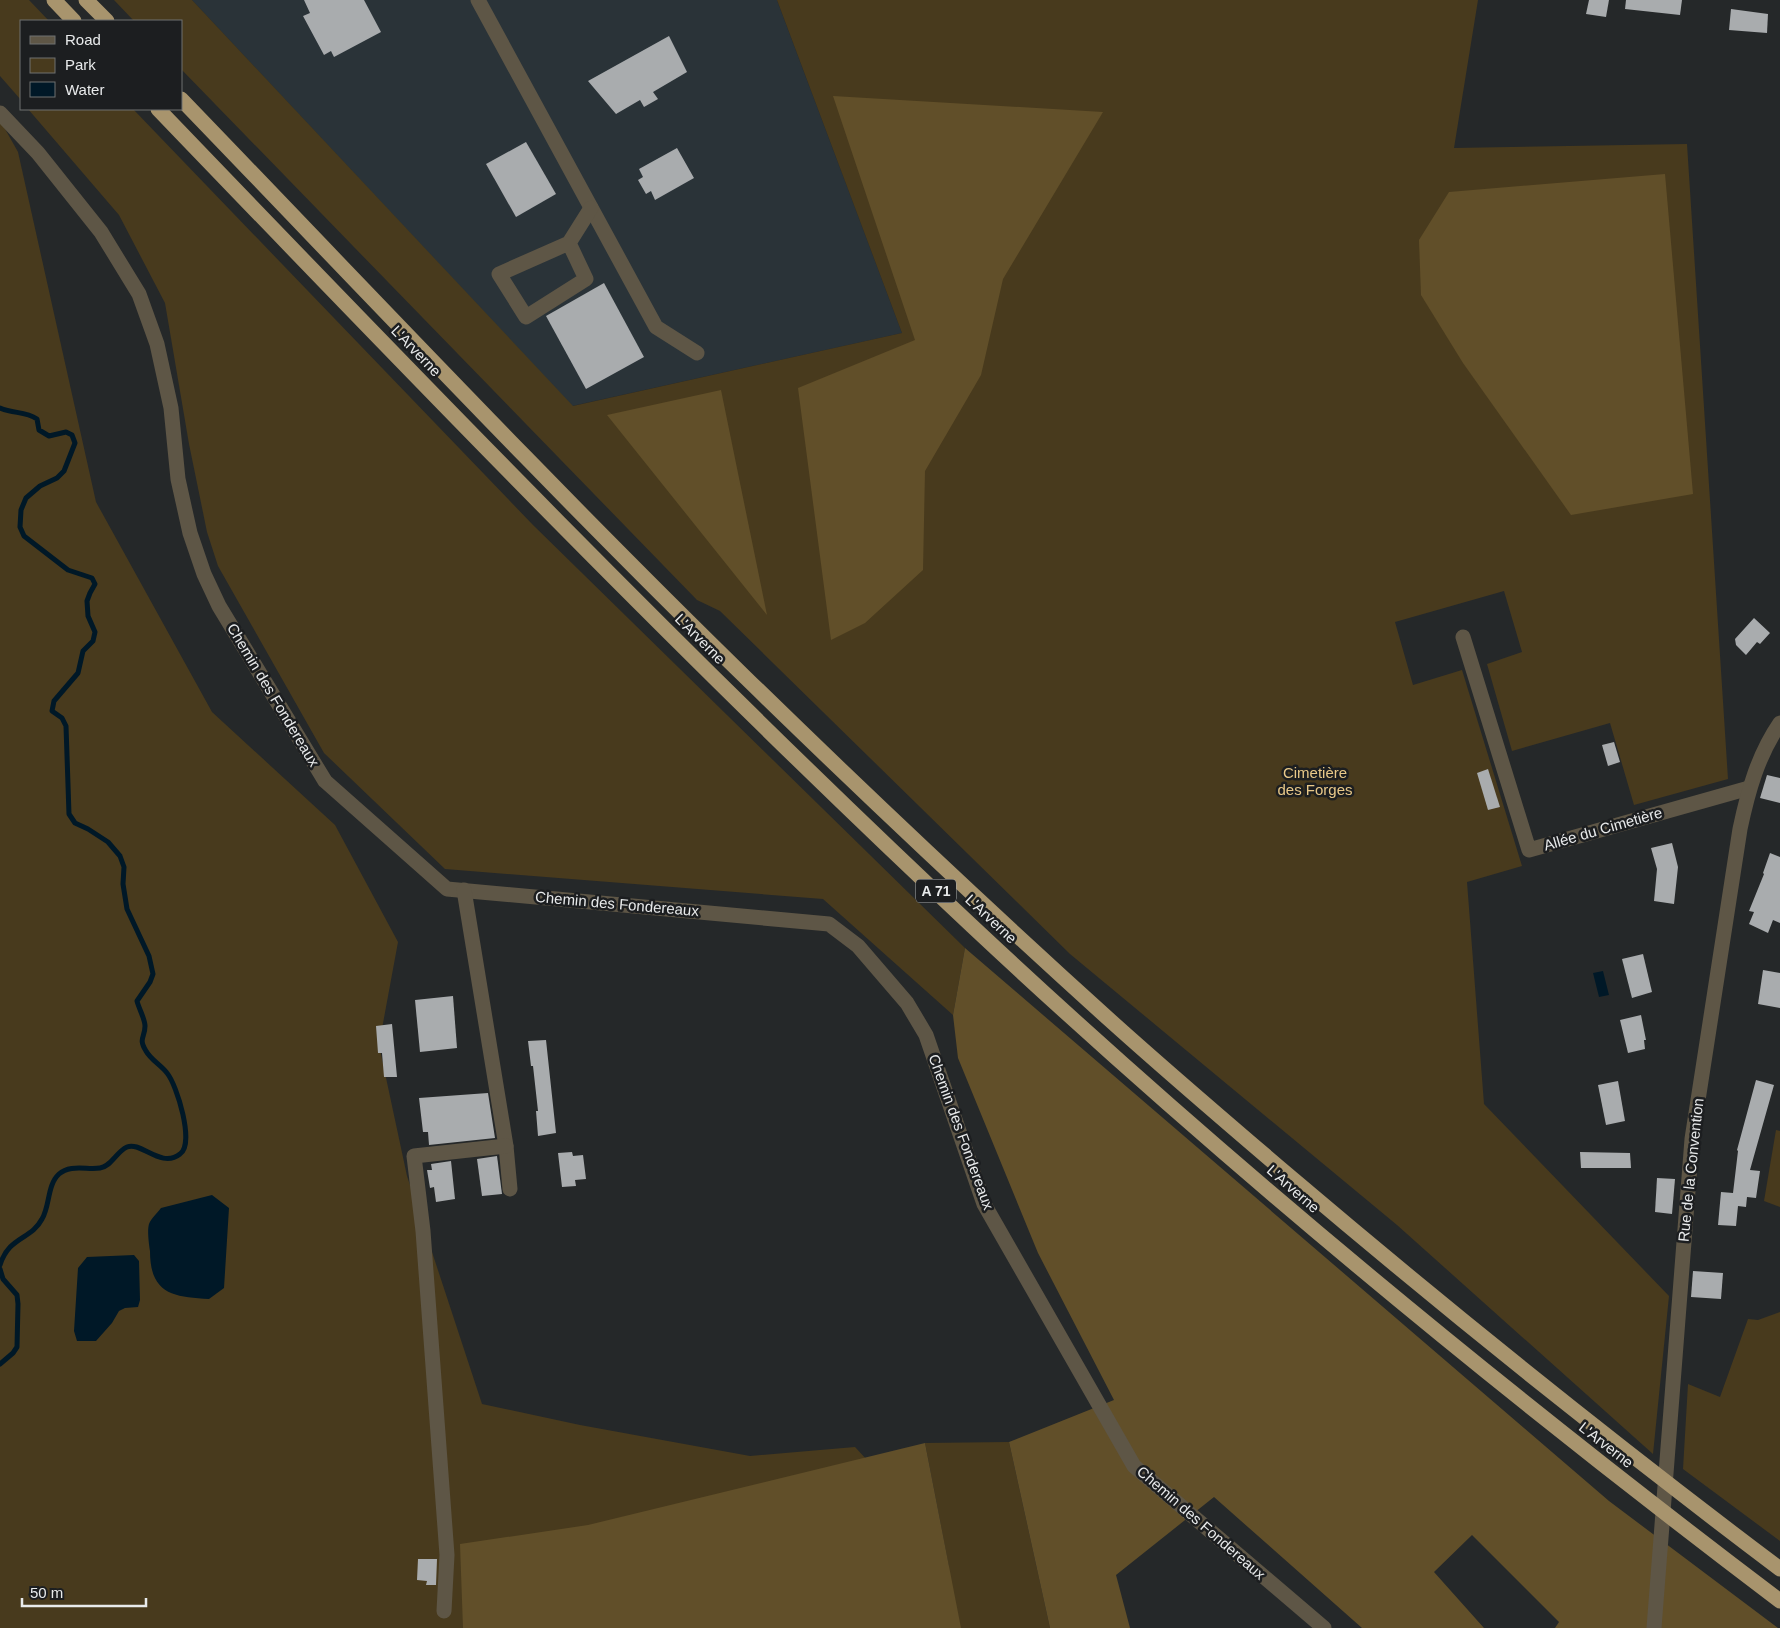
<svg xmlns="http://www.w3.org/2000/svg" width="1780" height="1628" viewBox="0 0 1780 1628" font-family="Arial,sans-serif">
	<style>
		.built { fill: #2a3338 }
		.green { fill: #483a1d }
		.forest { fill: #614f29 }
		.water { fill: #001827 }
		.lines { fill: none; stroke-linecap: round; stroke-linejoin: round }
		.stream { stroke: #001827; stroke-width: 5 }
		.building { fill: #a9acae }
		.minor { stroke: #5e5646; stroke-width: 15 }
		.highway { stroke: #a8946d; stroke-width: 15 }
		.labels { text-anchor: middle; stroke-width: 5; stroke-linejoin: round; paint-order: stroke }
		.shield { fill: #1c1e20; stroke: #abadae; stroke-width: 1 }
		.shield-label { font-size: 14px; font-weight: bold; fill: #e8eaeb }
		.street-label { font-size: 15px; fill: #e8eaeb; stroke: #1c1e20 }
		.park-label { font-size: 15px; fill: #e8c888; stroke: #1c1e20 }
	</style>
	<rect width="100%" height="100%" fill="#252829"/>
	<path class="built" d="M 192,0 L 777,0 L 902,333 L 572,406 Z"/>
	<g class="green">
		<path d="M 0,0 L 29,0 L 49,21 L 21,21 L 21,100 L 0,76 Z"/>
		<path d="M 114,0 L 192,0 L 573,406 L 902,333 L 777,0 L 1478,0 L 1454,148 L 1687,144 L 1728,779 L 1634,805 L 1610,723 L 1512,751 L 1487,664 L 1522,652 L 1504,591 L 1395,622 L 1413,685 L 1462,670 L 1522,866 L 1467,882 L 1484,1104 L 1669,1296 L 1653,1454 L 1397,1225 L 1070,954 L 720,611 L 697,600 L 181,69 L 181,21 L 134,21 Z"/>
		<path d="M 28,109 L 133,109 L 533,525 L 965,948 L 953,1015 L 823,899 L 445,869 L 324,753 L 218,566 L 207,532 L 189,444 L 165,303 L 119,215 Z"/>
		<path d="M 0,120 L 18,152 L 96,502 L 212,712 L 335,825 L 398,942 L 379,1045 L 407,1176 L 482,1404 L 580,1425 L 750,1456 L 855,1447 L 918,1515 L 949,1567 L 925,1443 L 1009,1442 L 1050,1628 L 0,1628 Z"/>
		<path d="M 1776,1130 L 1780,1131 L 1780,1207 L 1764,1201 Z"/>
		<path d="M 1780,1312 L 1780,1541 L 1683,1469 L 1688,1384 L 1720,1397 L 1748,1319 L 1758,1320 Z"/>
	</g>
	<g class="forest">
		<path d="M 833,96 L 1103,112 L 1003,279 L 981,375 L 925,471 L 923,570 L 865,623 L 831,640 L 798,388 L 915,340 Z"/>
		<path d="M 1665,174 L 1693,494 L 1571,515 L 1463,363 L 1421,295 L 1419,240 L 1449,192 Z"/>
		<path d="M 721,390 L 767,615 L 607,415 Z"/>
		<path d="M 965,948 L 1609,1501 L 1778,1628 L 1555,1628 L 1559,1622 L 1472,1535 L 1434,1572 L 1484,1628 L 1362,1628 L 1214,1497 L 1116,1575 L 1130,1628 L 1050,1628 L 1009,1442 L 1114,1400 L 1038,1253 L 958,1058 L 953,1015 Z"/>
		<path d="M 925,1443 L 961,1628 L 463,1628 L 460,1544 L 588,1525 Z"/>
	</g>
	<g class="water">
		<path d="M 1603,971 L 1609,995 L 1599,997 L 1593,973 Z"/>
		<path d="M 212,1195 L 229,1208 L 224,1288 L 209,1299 C 173,1297 150,1294 150,1251 C 149,1244 147,1231 149,1224 C 151,1219 157,1213 161,1208 Z"/>
		<path d="M 134,1255 L 139,1261 L 140,1300 L 138,1307 L 125,1308 L 119,1311 L 112,1323 L 96,1341 L 77,1341 L 74,1331 L 78,1268 L 87,1257 Z"/>
	</g>
	<g class="lines">
		<g class="stream">
			<path d="M 0,408 C 14,414 25,411 37,419 L 39,430 L 49,436 L 66,432 L 72,435 L 75,443 L 64,471 L 57,478 L 40,486 L 26,498 L 21,510 L 20,527 L 24,536 L 68,570 L 92,578 L 95,584 L 90,593 L 87,601 L 88,616 L 95,632 L 93,641 L 83,651 L 78,673 L 54,701 L 52,711 L 62,718 L 66,726 L 69,814 L 75,823 L 88,829 L 108,842 L 120,856 L 124,867 L 123,884 L 127,909 L 149,956 L 153,974 L 150,982 L 137,1001 C 139,1009 145,1019 145,1026 C 145,1038 138,1038 146,1051 C 151,1060 161,1065 167,1073 C 177,1085 195,1144 180,1154 C 161,1169 141,1141 127,1147 C 116,1152 112,1166 100,1168 C 87,1170 70,1164 59,1174 C 47,1185 50,1206 42,1219 C 31,1240 9,1236 0,1265"/>
			<path d="M 0,1269 L 3,1279 L 17,1295 L 18,1304 L 17,1347 L 13,1353 L 0,1364"/>
		</g>
	</g>
	<g class="building">
		<path d="M 304,0 L 364,0 L 381,32 L 334,57 L 331,51 L 324,55 L 303,16 L 310,13 Z"/>
		<path d="M 1589,0 L 1609,0 L 1606,17 L 1586,14 Z"/>
		<path d="M 1626,0 L 1682,0 L 1680,15 L 1625,9 Z"/>
		<path d="M 1731,9 L 1768,14 L 1767,33 L 1729,30 Z"/>
		<path d="M 669,36 L 687,72 L 653,92 L 658,99 L 644,107 L 640,100 L 616,114 L 588,81 Z"/>
		<path d="M 526,142 L 556,194 L 516,217 L 486,164 Z"/>
		<path d="M 677,148 L 694,178 L 655,200 L 651,191 L 646,194 L 638,180 L 643,177 L 639,169 Z"/>
		<path d="M 604,283 L 644,357 L 586,389 L 546,316 Z"/>
		<path d="M 1754,618 L 1770,633 L 1760,644 L 1757,642 L 1746,655 L 1736,645 L 1735,639 Z"/>
		<path d="M 1614,742 L 1620,762 L 1608,766 L 1602,745 Z"/>
		<path d="M 1488,769 L 1500,807 L 1488,810 L 1477,773 Z"/>
		<path d="M 1767,775 L 1780,778 L 1780,803 L 1760,798 Z"/>
		<path d="M 1672,843 L 1678,867 L 1674,904 L 1654,901 L 1657,869 L 1651,848 Z"/>
		<path d="M 1770,853 L 1780,857 L 1780,923 L 1773,920 L 1768,933 L 1749,924 L 1754,912 L 1749,911 L 1764,874 L 1763,873 Z"/>
		<path d="M 1643,954 L 1652,992 L 1632,998 L 1622,959 Z"/>
		<path d="M 1763,970 L 1780,973 L 1780,1008 L 1758,1004 Z"/>
		<path d="M 453,996 L 457,1048 L 420,1052 L 415,1000 Z"/>
		<path d="M 1641,1015 L 1646,1040 L 1644,1040 L 1645,1049 L 1628,1053 L 1620,1020 Z"/>
		<path d="M 392,1024 L 397,1077 L 384,1077 L 382,1053 L 378,1053 L 376,1026 Z"/>
		<path d="M 546,1040 L 556,1133 L 538,1136 L 536,1111 L 538,1111 L 533,1066 L 531,1066 L 528,1041 Z"/>
		<path d="M 1756,1080 L 1774,1085 L 1750,1170 L 1760,1171 L 1756,1198 L 1747,1197 L 1746,1207 L 1738,1206 L 1736,1226 L 1718,1225 L 1721,1192 L 1733,1193 L 1738,1151 L 1737,1150 Z"/>
		<path d="M 1618,1081 L 1625,1121 L 1606,1125 L 1598,1085 Z"/>
		<path d="M 488,1093 L 495,1138 L 429,1145 L 428,1132 L 423,1132 L 419,1098 Z"/>
		<path d="M 572,1152 L 573,1156 L 583,1155 L 586,1179 L 575,1180 L 576,1186 L 562,1187 L 558,1153 Z"/>
		<path d="M 1580,1152 L 1630,1153 L 1631,1168 L 1581,1168 Z"/>
		<path d="M 497,1156 L 502,1194 L 482,1196 L 477,1159 Z"/>
		<path d="M 451,1161 L 455,1199 L 436,1202 L 434,1187 L 430,1188 L 427,1170 L 432,1170 L 431,1164 Z"/>
		<path d="M 1657,1178 L 1675,1179 L 1672,1214 L 1655,1212 Z"/>
		<path d="M 1693,1271 L 1723,1273 L 1721,1299 L 1691,1297 Z"/>
		<path d="M 418,1559 L 437,1559 L 436,1585 L 426,1585 L 427,1581 L 417,1580 Z"/>
	</g>
	<g class="lines">
		<g class="minor">
			<path d="M 478,0 L 656,327 L 697,353"/>
			<path d="M 0,113 L 38,153 L 101,232 L 139,294 L 157,344 L 171,408 L 178,479 L 190,533 L 204,574 L 219,606 L 325,781 L 447,889 L 829,924 L 858,946 L 907,1003 L 926,1035 L 984,1204 L 1134,1466 L 1324,1628"/>
			<path d="M 569,243 L 586,279 L 526,317 L 499,274 L 569,243 L 591,208"/>
			<path d="M 1463,637 L 1529,850 L 1749,788"/>
			<path d="M 464,890 L 506,1146 L 510,1189"/>
			<path d="M 444,1611 L 447,1555 L 423,1231 L 414,1156 L 506,1146"/>
			<path d="M 1654,1628 L 1692,1139 L 1740,829 C 1748,791 1758,755 1780,723"/>
		</g>
		<g class="highway">
			<path d="M 54,0 L 74,21"/>
			<path d="M 86,0 L 107,21"/>
			<path d="M 181,99 C 368,293 553,490 746,678 C 866,795 988,910 1112,1022 C 1172,1076 1233,1128 1294,1180 C 1452,1314 1614,1444 1780,1569"/>
			<path d="M 158,109 C 424,386 691,663 972,926 C 1228,1166 1500,1389 1780,1601"/>
		</g>
	</g>
	<g class="labels">
		<rect class="shield" x="916" y="879.5" width="40" height="23" rx="4"/>
		<g class="shield-label">
			<text x="936" y="896">A 71</text>
		</g>
		<g class="street-label">
			<text transform="translate(416 351) rotate(46)" y="5">L'Arverne</text>
			<text transform="translate(700 639) rotate(45)" y="5">L'Arverne</text>
			<text transform="translate(273 695) rotate(59)" y="5">Chemin des Fondereaux</text>
			<text transform="translate(1603 829) rotate(-16)" y="5">Allée du Cimetière</text>
			<text transform="translate(617 904) rotate(5)" y="5">Chemin des Fondereaux</text>
			<text transform="translate(991 919) rotate(43)" y="5">L'Arverne</text>
			<text transform="translate(961 1132) rotate(70)" y="5">Chemin des Fondereaux</text>
			<text transform="translate(1691 1170) rotate(-84)" y="5">Rue de la Convention</text>
			<text transform="translate(1293 1189) rotate(41)" y="5">L'Arverne</text>
			<text transform="translate(1606 1445) rotate(38)" y="5">L'Arverne</text>
			<text transform="translate(1201 1523) rotate(41)" y="5">Chemin des Fondereaux</text>
		</g>
		<g class="park-label">
			<text x="1315" y="778">Cimetière<tspan x="1315" dy="17">des Forges</tspan></text>
		</g>
	</g>
	<rect x="20" y="20" width="162" height="90" fill="#1c1e20" stroke="#6e7071"/>
	<rect x="30" y="36" width="25" height="8" fill="#5e5646" stroke="#6e7071"/>
	<text x="65" y="45" font-size="15" fill="#e8eaeb">Road</text>
	<rect x="30" y="58" width="25" height="15" fill="#483a1d" stroke="#6e7071"/>
	<text x="65" y="70" font-size="15" fill="#e8eaeb">Park</text>
	<rect x="30" y="82" width="25" height="15" fill="#001827" stroke="#6e7071"/>
	<text x="65" y="95" font-size="15" fill="#e8eaeb">Water</text>
	<path d="M22 1598v8h124v-8" fill="none" stroke="#e8eaeb" stroke-width="2.5"/>
	<text x="30" y="1598" font-size="15" fill="#e8eaeb" stroke="#1c1e20" stroke-width="4" paint-order="stroke">50 m</text>
</svg>
